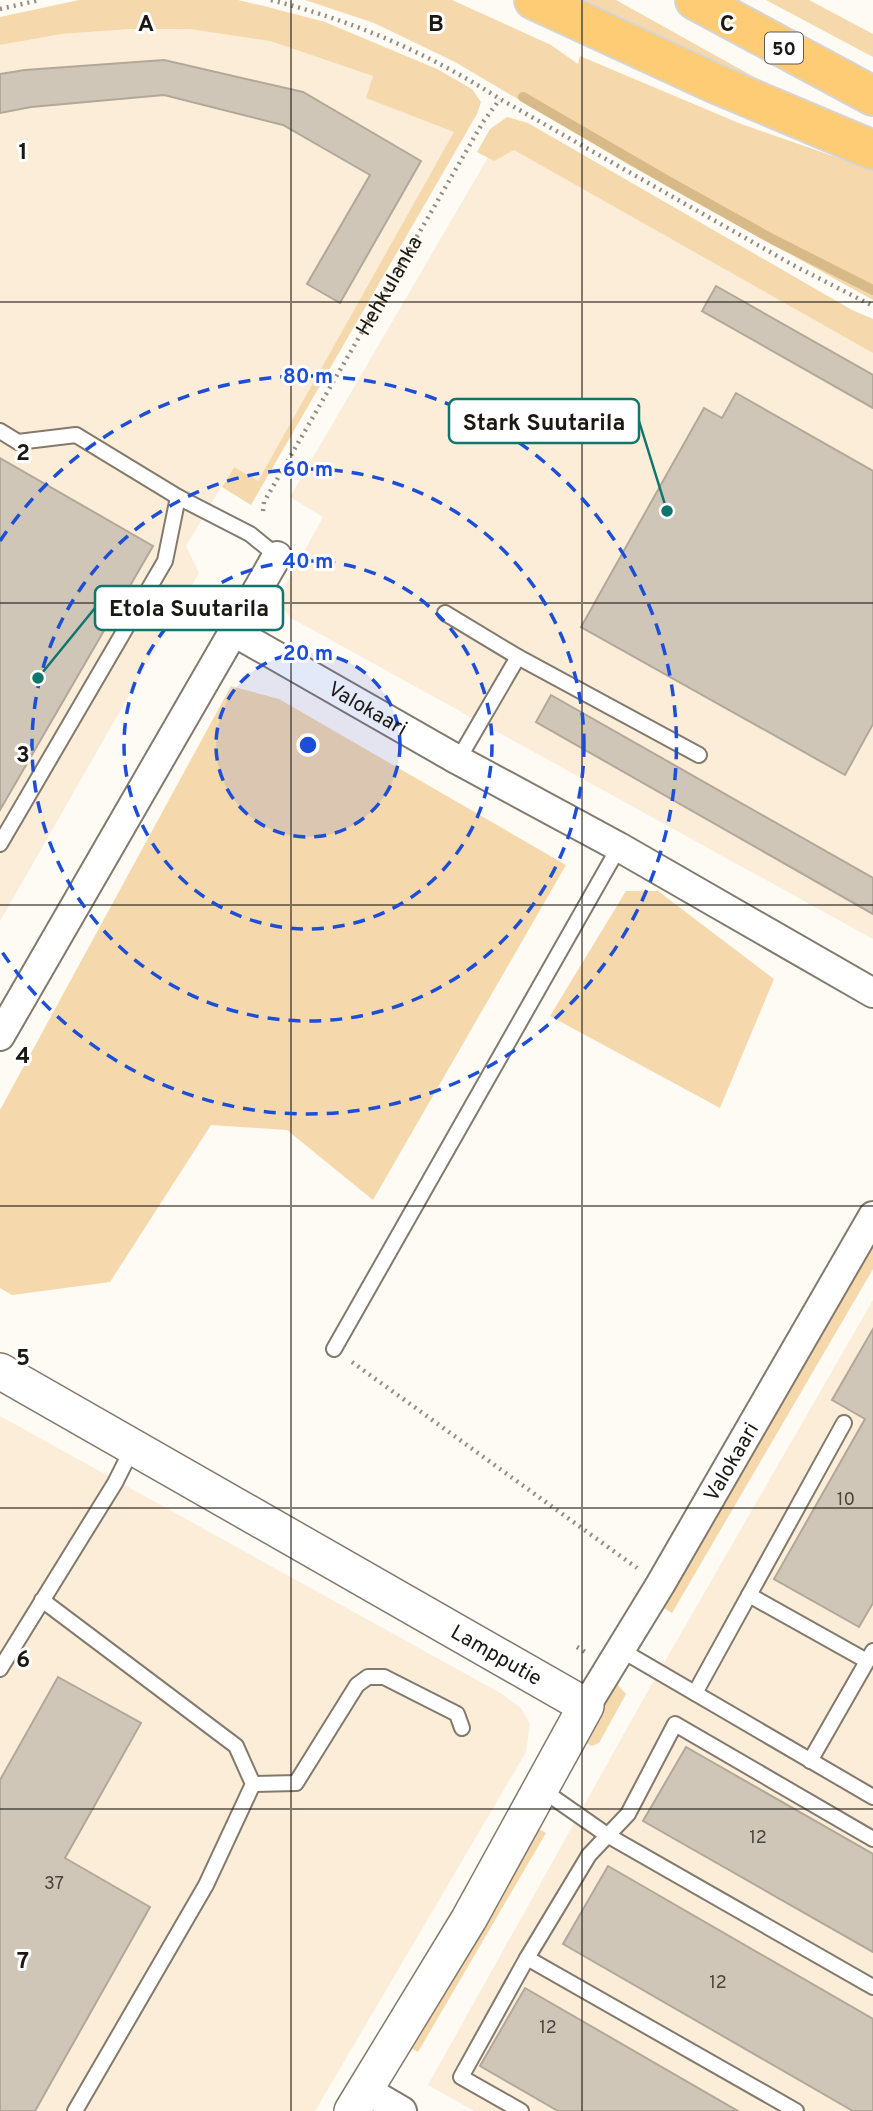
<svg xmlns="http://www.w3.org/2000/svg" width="873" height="2111" viewBox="0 0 873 2111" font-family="Overpass,sans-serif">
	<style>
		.built { fill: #fbedd7 }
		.green { fill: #f5d9ac }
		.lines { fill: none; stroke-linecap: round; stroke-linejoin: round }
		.stream { stroke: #d8b988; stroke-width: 10 }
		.building { fill: #d0c6b7; stroke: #b2a89a; stroke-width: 2 }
		.service-casing { stroke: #837a6d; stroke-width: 18 }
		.minor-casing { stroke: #837a6d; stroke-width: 32 }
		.tertiary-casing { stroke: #837a6d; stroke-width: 38 }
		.trunk-casing { stroke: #d6d5d5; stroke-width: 42 }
		.path { stroke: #918d87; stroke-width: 4.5; stroke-dasharray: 2 5; stroke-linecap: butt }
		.service { stroke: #fff; stroke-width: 14 }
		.minor { stroke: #fff; stroke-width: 28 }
		.tertiary { stroke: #fff; stroke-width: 35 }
		.trunk { stroke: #fecc74; stroke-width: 38 }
		.grid { fill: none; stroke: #1c1813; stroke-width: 2; stroke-opacity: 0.55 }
		.ring { fill: none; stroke: #1d4ed8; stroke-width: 3.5; stroke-dasharray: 12 9 }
		.labels { text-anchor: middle; stroke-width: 6; stroke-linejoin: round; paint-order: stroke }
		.number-label { font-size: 18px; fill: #49443c }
		.shield { fill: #fff; stroke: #605d5a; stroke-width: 2 }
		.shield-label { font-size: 19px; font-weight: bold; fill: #1c1813 }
		.street-label { font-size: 21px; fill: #1c1813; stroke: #fff }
		.grid-label { font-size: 23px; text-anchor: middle; font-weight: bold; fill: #1c1813; stroke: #fff; stroke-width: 6; stroke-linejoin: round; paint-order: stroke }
		.centre { fill: #1d4ed8; stroke: #fff; stroke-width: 3.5 }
		.ring-label { font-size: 21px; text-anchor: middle; font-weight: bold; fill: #1d4ed8; stroke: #fff; stroke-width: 6; stroke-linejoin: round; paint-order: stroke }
		.leader { fill: none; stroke: #0f766e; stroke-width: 2.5 }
		.callout-dot { fill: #0f766e; stroke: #fff; stroke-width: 2.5 }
		.callout { fill: #fff; stroke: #0f766e; stroke-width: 2.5 }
		.callout-label { font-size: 23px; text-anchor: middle; font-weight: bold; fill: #1c1813 }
	</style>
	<rect width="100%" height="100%" fill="#fefaf4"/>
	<g class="built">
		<path d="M 130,29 L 189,29 L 270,41 L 373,76 L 455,132 L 258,481 L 233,467 L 186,546 L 199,573 L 0,921 L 0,45 L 62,34 Z"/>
		<path d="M 504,130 L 873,338 L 873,939 L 291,618 L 277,601 L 323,517 L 290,497 Z"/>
		<path d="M 873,1300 L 873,2111 L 474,2111 L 428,2085 L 649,1689 Z"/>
		<path d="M 0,1416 L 502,1694 L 521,1708 L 530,1724 L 526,1752 L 315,2111 L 0,2111 Z"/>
	</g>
	<g class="green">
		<path d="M 79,0 L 238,0 L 264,6 L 325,22 L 437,69 L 472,89 L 481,102 L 477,114 L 251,505 L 222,487 L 234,467 L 258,481 L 454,132 L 366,98 L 373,76 L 270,41 L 189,29 L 130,29 L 62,34 L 0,45 L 0,17 Z"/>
		<path d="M 305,0 L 452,0 L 551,45 L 578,64 L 580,56 L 741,124 L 873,170 L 873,300 L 629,165 L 455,62 L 374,23 Z"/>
		<path d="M 568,0 L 616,0 L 772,87 L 675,48 Z"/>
		<path d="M 766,0 L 809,0 L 873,34 L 873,57 Z"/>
		<path d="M 507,117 L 528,123 L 852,310 L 873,319 L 873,353 L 514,150 L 494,161 L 477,152 L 490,129 Z"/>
		<path d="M 231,686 L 279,699 L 566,865 L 373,1200 L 287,1130 L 211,1125 L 110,1282 L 12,1295 L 0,1288 L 0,1110 Z"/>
		<path d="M 626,891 L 658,891 L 774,979 L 720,1108 L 550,1016 Z"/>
		<path d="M 873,1245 L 873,1269 L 672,1613 L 662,1607 Z"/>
		<path d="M 617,1684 L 626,1694 L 599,1743 L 592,1746 L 584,1742 Z"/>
		<path d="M 535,1827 L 546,1833 L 418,2052 L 407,2046 Z"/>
	</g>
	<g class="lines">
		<path class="stream" d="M 523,97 L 668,181 L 772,239 L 873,290"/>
	</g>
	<g class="building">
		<path d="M 164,60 L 303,92 L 421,161 L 340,303 L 307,284 L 370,175 L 283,125 L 164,95 L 31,107 L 0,113 L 0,74 L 25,70 Z"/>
		<path d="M 716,286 L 873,375 L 873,408 L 702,311 Z"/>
		<path d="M 736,393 L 873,471 L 873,724 L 845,775 L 581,627 L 704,408 L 722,418 Z"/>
		<path d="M 0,458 L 153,546 L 0,810 Z"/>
		<path d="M 551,695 L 873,878 L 873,914 L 536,722 Z"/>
		<path d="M 873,1329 L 873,1603 L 859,1627 L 774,1579 L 865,1419 L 832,1400 Z"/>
		<path d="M 58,1677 L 141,1723 L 65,1858 L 150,1907 L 35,2111 L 0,2111 L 0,1780 Z"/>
		<path d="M 686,1747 L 873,1854 L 873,1952 L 643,1821 Z"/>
		<path d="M 608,1866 L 873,2019 L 873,2111 L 853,2111 L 563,1944 Z"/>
		<path d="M 525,1988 L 738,2111 L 558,2111 L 480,2066 Z"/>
	</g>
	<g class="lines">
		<g class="service-casing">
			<g id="service">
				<path d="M 0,431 L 18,442 L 76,435 L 178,497 L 250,534 L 277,556"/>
				<path d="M 445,613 L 518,657 L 699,755"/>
				<path d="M 458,760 L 518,657"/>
				<path d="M 0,844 L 165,561 L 178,497"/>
				<path d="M 334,1349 L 619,847"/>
				<path d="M 749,1595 L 867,1661"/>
				<path d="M 42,1600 L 236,1746 L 253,1784 L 206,1885 L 75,2111"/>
				<path d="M 621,1650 L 873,1797"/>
				<path d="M 0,1669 L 115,1483 L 133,1447"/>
				<path d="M 695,1693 L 844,1423"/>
				<path d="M 810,1761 L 873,1651"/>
				<path d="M 253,1784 L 296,1783 L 357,1685 L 368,1677 L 384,1677 L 457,1714 L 462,1728"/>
				<path d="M 541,1789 L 607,1835 L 873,1987"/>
				<path d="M 527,1958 L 796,2111"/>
				<path d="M 521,2111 L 461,2077 L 527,1958 L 589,1855 L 628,1814 L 675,1724 L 873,1839"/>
			</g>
		</g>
		<g class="minor-casing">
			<g id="minor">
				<path id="s2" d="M 234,632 L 458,760 L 619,847 L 873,993"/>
				<path d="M 0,1036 L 277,556"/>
				<path id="s3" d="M 586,1706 L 660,1585 L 873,1216"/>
				<path d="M 366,2090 L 402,2111"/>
			</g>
		</g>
		<g class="tertiary-casing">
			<g id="tertiary">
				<path id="s4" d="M 0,1371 L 586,1706 L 469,1919 L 352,2111"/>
			</g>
		</g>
		<g class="trunk-casing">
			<g id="trunk">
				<path d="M 534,0 L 714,83 L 873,150"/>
				<path d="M 695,0 L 873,96"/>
			</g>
		</g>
		<g class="path">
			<path d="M 271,0 C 354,21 428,53 500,99 L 793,265 L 873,306"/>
			<path d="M 0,9 L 40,0"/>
			<path id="s1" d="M 263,511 L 264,502 L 483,122 L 500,99"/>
			<path d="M 352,1362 L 637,1568"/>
			<path d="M 577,1647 L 587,1653"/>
		</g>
		<use href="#service" class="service"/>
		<use href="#minor" class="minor"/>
		<use href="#tertiary" class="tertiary"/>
		<use href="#trunk" class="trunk"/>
	</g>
	<path class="grid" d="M 291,0 L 291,2111M 582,0 L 582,2111M 0,302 L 873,302M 0,603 L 873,603M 0,905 L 873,905M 0,1206 L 873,1206M 0,1508 L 873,1508M 0,1809 L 873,1809"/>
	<circle cx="308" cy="745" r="92" fill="#1d4ed8" fill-opacity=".12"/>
	<g class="ring">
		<circle cx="308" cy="745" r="92"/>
		<circle cx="308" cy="745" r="184"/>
		<circle cx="308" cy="745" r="276"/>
		<path d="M0 541A369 369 0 1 1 0 949"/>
	</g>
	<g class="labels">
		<g class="number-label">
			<text x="846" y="1505">10</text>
			<text x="758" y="1843">12</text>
			<text x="54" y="1889">37</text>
			<text x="718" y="1988">12</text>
			<text x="548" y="2033">12</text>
		</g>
		<rect class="shield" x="765" y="32.5" width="38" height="31" rx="5"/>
		<g class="shield-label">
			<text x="784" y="55">50</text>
		</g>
		<g class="street-label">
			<text dy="7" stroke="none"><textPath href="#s1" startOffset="259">Hehkulanka</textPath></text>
			<text dy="7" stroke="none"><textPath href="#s2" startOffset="154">Valokaari</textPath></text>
			<text dy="7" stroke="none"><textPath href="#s3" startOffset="284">Valokaari</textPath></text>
			<text dy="7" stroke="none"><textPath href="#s4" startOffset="572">Lampputie</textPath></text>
		</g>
	</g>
	<g class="grid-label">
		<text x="146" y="31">A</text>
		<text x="436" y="31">B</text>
		<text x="727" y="31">C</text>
		<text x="23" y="159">1</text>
		<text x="23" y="460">2</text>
		<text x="23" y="762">3</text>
		<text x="23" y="1063">4</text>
		<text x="23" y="1365">5</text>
		<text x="23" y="1667">6</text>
		<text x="23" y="1968">7</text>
	</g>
	<circle cx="308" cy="745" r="10" class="centre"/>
	<g class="ring-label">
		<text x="308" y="383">80 m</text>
		<text x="308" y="476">60 m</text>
		<text x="308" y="568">40 m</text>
		<text x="308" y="660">20 m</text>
	</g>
	<path class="leader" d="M667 511L639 421M38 678L95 608"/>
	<g class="callout-dot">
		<circle cx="667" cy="511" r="7"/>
		<circle cx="38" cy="678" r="7"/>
	</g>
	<g class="callout">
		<rect x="449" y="399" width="190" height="44" rx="7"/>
		<rect x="95" y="586" width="188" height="44" rx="7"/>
	</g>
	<g class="callout-label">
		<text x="544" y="430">Stark Suutarila</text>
		<text x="189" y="616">Etola Suutarila</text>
	</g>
</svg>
